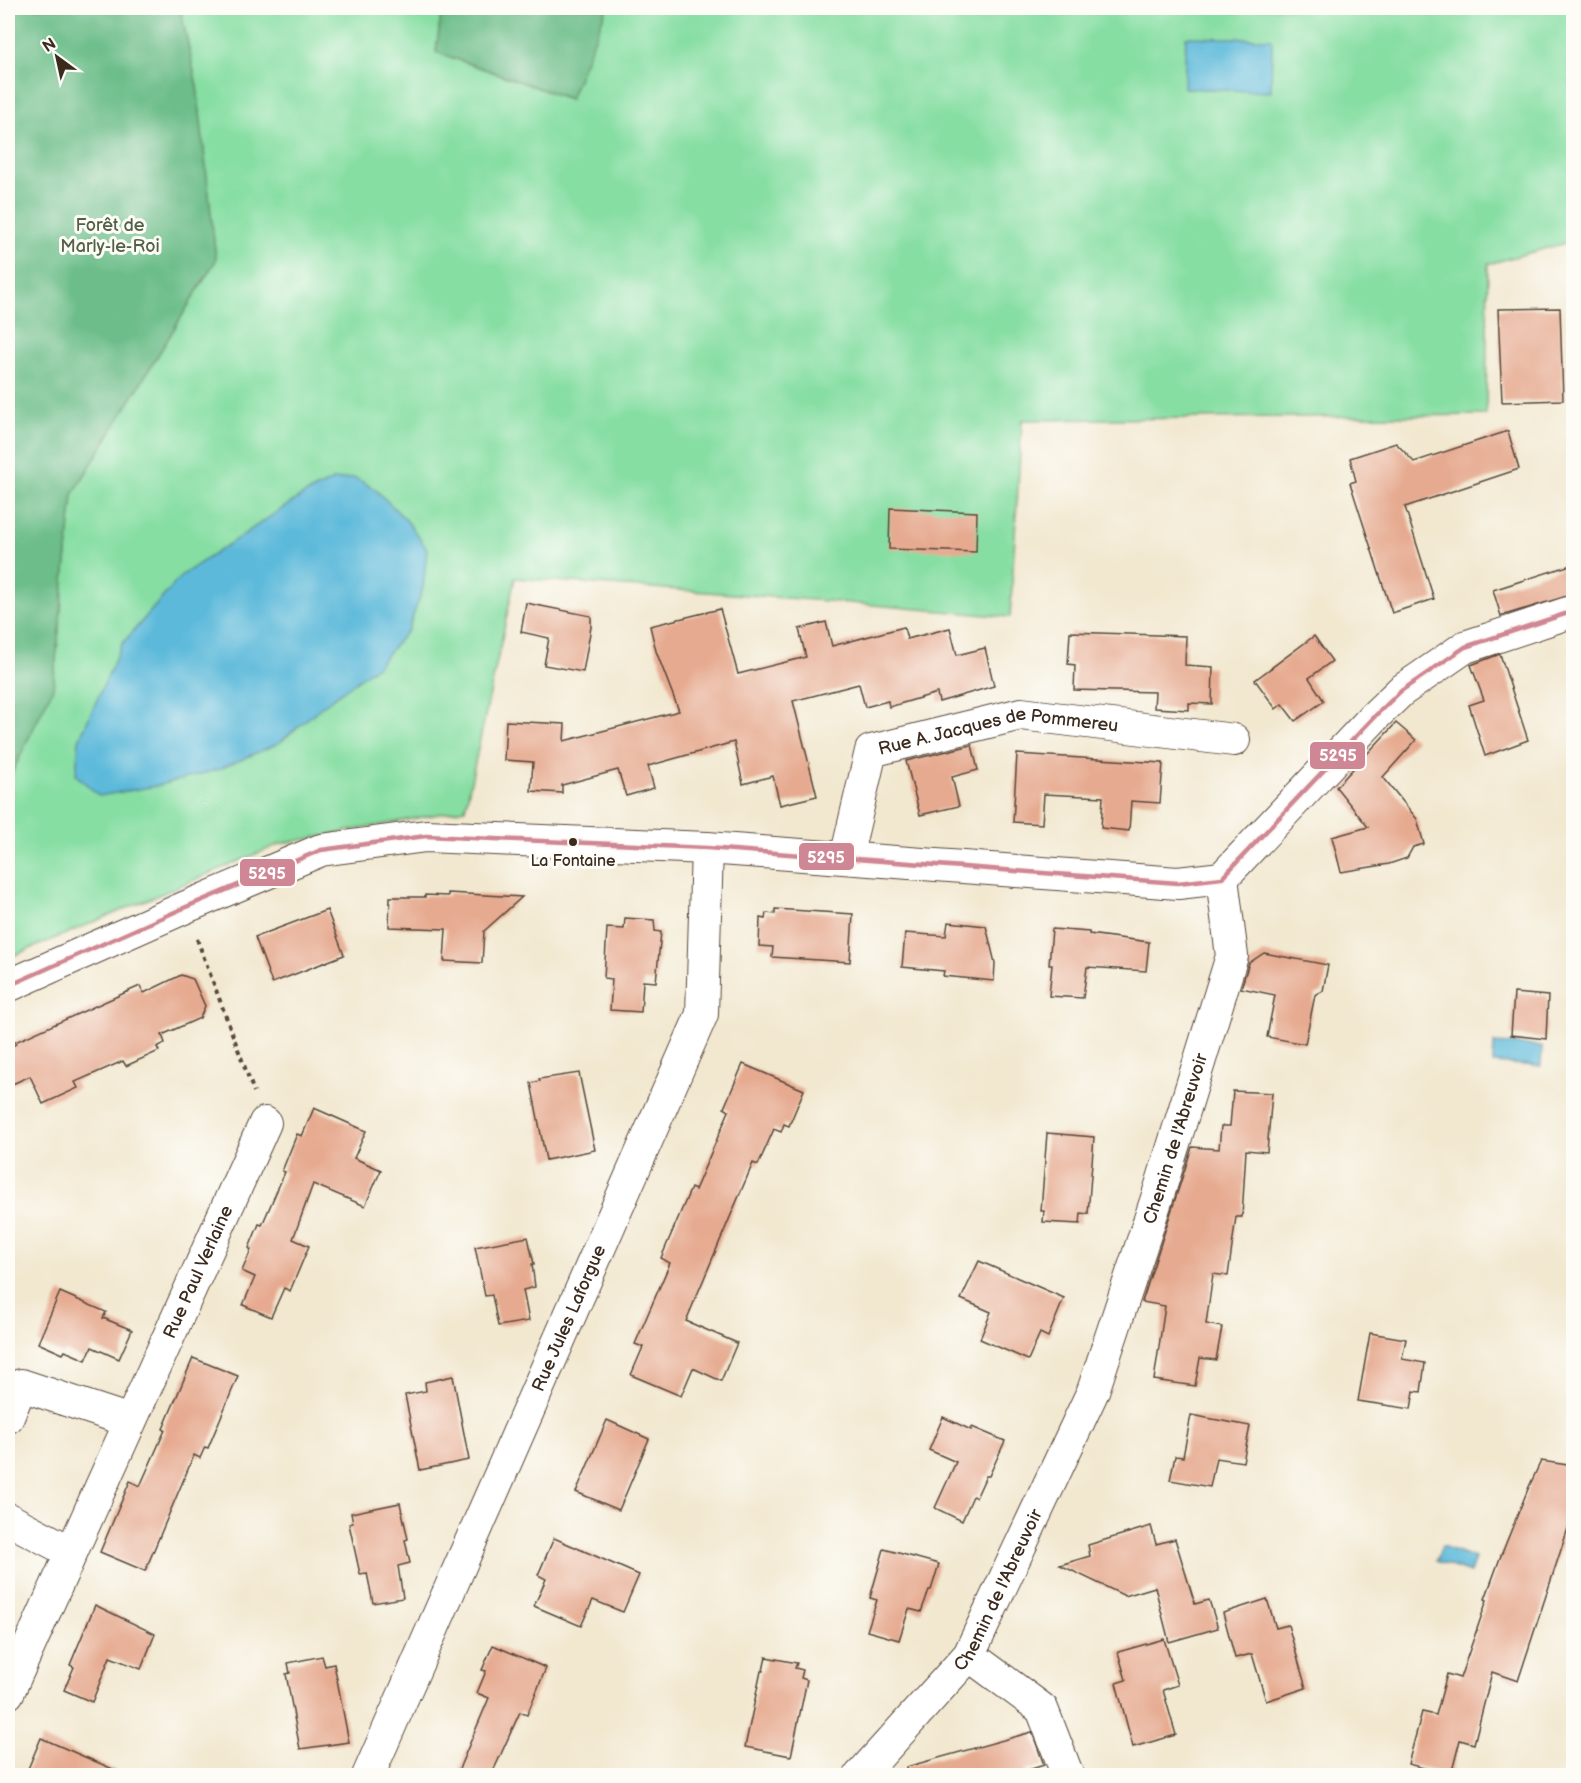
<svg xmlns="http://www.w3.org/2000/svg" width="1581" height="1783" viewBox="0 0 1581 1783" font-family="'Balsamiq Sans',sans-serif">
	<style>
		.green { fill: #86dea3; stroke: #608460; stroke-width: 1.5 }
		.forest { fill: #6cbd89; stroke: #547454; stroke-width: 1.5 }
		.water { fill: #5cb9da; stroke: #4c727c; stroke-width: 1.5 }
		.building { fill: #e6aa90 }
		.lines { fill: none; stroke-linecap: round; stroke-linejoin: round }
		.street-casing { stroke: #564639; stroke-width: 34 }
		.path { stroke: #564639; stroke-width: 4; stroke-dasharray: 4.5 4.5; stroke-linecap: butt }
		.street { stroke: #fff; stroke-width: 32 }
		.bus-1-casing { stroke: #fdfcf7; stroke-width: 9 }
		.bus-1 { stroke: #d08795; stroke-width: 4.5 }
		.bus-dot { fill: #3b2a1e; stroke: #fdfcf7; stroke-width: 2 }
		.labels { text-anchor: middle; stroke-width: 6; stroke-linejoin: round; paint-order: stroke }
		.bus-label { font-size: 16px; fill: #3b2a1e; stroke: #fdfcf7 }
		.park-label { font-size: 18px; fill: #526046; stroke: #fdfcf7 }
		.street-label { font-size: 18px; fill: #3b2a1e; stroke: #fdfcf7 }
		.line-badge { stroke: #fdfcf7; stroke-width: 2 }
		.badge-label { font-size: 16px; text-anchor: middle; font-weight: bold; fill: #fff }
	</style>
	<rect width="100%" height="100%" fill="#fdfcf7"/>
	<filter id="ink" filterUnits="userSpaceOnUse"><feTurbulence type="fractalNoise" baseFrequency=".0167" numOctaves="2"/><feDisplacementMap in="SourceGraphic" scale="12" xChannelSelector="R" yChannelSelector="G"/><feConvolveMatrix kernelMatrix="1 2 1 2 8 2 1 2 1" color-interpolation-filters="sRGB"/></filter>
	<filter id="wash" filterUnits="userSpaceOnUse"><feTurbulence type="fractalNoise" baseFrequency=".008" numOctaves="4" result="noise"/><feDisplacementMap in="SourceGraphic" scale="24" xChannelSelector="R" yChannelSelector="G"/><feGaussianBlur stdDeviation="1.35" result="paint"/><feColorMatrix in="noise" values="0 0 0 0 0 0 0 0 0 0 0 0 0 0 0 0 0 1.4 0 .05"/><feComposite in="paint" operator="in"/></filter>
	<g filter="url(#wash)">
		<rect width="100%" height="100%" fill="#f2e8d0"/>
		<path class="green" d="M 180,8 L 442,8 L 436,52 L 569,99 L 607,8 L 1573,8 L 1573,241 L 1488,264 L 1486,415 L 1022,420 L 1010,617 L 827,601 L 515,578 L 465,809 L 280,844 L 8,958 L 8,781 L 53,687 L 73,494 L 216,260 L 197,86 Z"/>
		<g class="forest">
			<path d="M 8,8 L 180,8 L 197,86 L 216,260 L 73,494 L 53,688 L 8,781 Z"/>
			<path d="M 442,8 L 607,8 L 570,99 L 436,52 Z"/>
		</g>
		<g class="water">
			<path d="M 1186,37 L 1272,39 L 1271,92 L 1184,88 Z"/>
			<path d="M 355,478 L 375,489 L 407,521 L 427,549 L 423,588 L 408,630 L 378,665 L 320,708 L 279,743 L 220,769 L 156,786 L 99,796 L 76,775 L 79,740 L 122,644 L 182,575 L 303,495 L 333,480 Z"/>
			<path d="M 1494,1043 L 1542,1046 L 1541,1066 L 1493,1063 Z"/>
			<path d="M 1442,1546 L 1475,1558 L 1470,1573 L 1436,1561 Z"/>
		</g>
		<g id="blocks">
			<g class="building">
				<path d="M 1560,308 L 1563,400 L 1502,402 L 1498,309 Z"/>
				<path d="M 1508,431 L 1519,469 L 1405,507 L 1434,599 L 1392,613 L 1350,483 L 1356,481 L 1350,458 L 1396,443 L 1414,462 Z"/>
				<path d="M 890,508 L 977,512 L 976,552 L 889,549 Z"/>
				<path d="M 1574,564 L 1574,594 L 1501,616 L 1493,590 Z"/>
				<path d="M 526,603 L 591,616 L 591,627 L 583,672 L 544,665 L 549,638 L 521,632 Z"/>
				<path d="M 720,609 L 738,674 L 806,657 L 799,629 L 826,622 L 832,646 L 904,627 L 907,639 L 950,628 L 957,655 L 985,648 L 994,686 L 939,702 L 937,693 L 889,707 L 888,701 L 865,707 L 859,684 L 793,701 L 817,796 L 780,805 L 773,776 L 743,784 L 734,742 L 648,766 L 654,788 L 626,796 L 618,770 L 562,785 L 562,793 L 531,791 L 533,762 L 504,760 L 506,721 L 565,724 L 564,741 L 679,711 L 656,651 L 650,626 Z"/>
				<path d="M 1070,632 L 1186,636 L 1185,665 L 1213,667 L 1212,704 L 1189,703 L 1189,710 L 1154,708 L 1155,692 L 1074,690 L 1075,665 L 1068,664 Z"/>
				<path d="M 1314,636 L 1332,661 L 1309,678 L 1324,701 L 1295,721 L 1282,704 L 1276,709 L 1255,680 Z"/>
				<path d="M 1500,654 L 1528,740 L 1485,756 L 1469,705 L 1484,700 L 1471,665 Z"/>
				<path d="M 1396,723 L 1416,740 L 1383,777 L 1417,819 L 1424,844 L 1413,847 L 1407,858 L 1389,864 L 1341,872 L 1332,837 L 1368,827 L 1336,787 Z"/>
				<path d="M 972,745 L 978,770 L 952,777 L 959,806 L 920,815 L 906,761 Z"/>
				<path d="M 1017,754 L 1163,763 L 1160,803 L 1131,801 L 1129,831 L 1101,828 L 1103,797 L 1044,794 L 1042,824 L 1013,822 Z"/>
				<path d="M 448,893 L 522,897 L 484,931 L 482,963 L 444,961 L 446,929 L 389,927 L 390,897 L 425,897 L 425,895 L 448,896 Z"/>
				<path d="M 775,909 L 853,914 L 850,962 L 772,957 L 773,947 L 759,946 L 760,918 L 765,919 L 766,913 L 775,914 Z"/>
				<path d="M 327,910 L 344,955 L 272,983 L 255,937 Z"/>
				<path d="M 625,918 L 654,920 L 655,931 L 661,932 L 656,982 L 643,981 L 641,1012 L 610,1010 L 612,979 L 604,978 L 607,928 L 624,929 Z"/>
				<path d="M 948,922 L 986,926 L 995,963 L 994,981 L 943,976 L 944,971 L 902,967 L 905,933 L 946,936 Z"/>
				<path d="M 1052,929 L 1089,932 L 1089,934 L 1149,942 L 1146,971 L 1087,967 L 1083,998 L 1049,996 L 1052,965 L 1049,965 Z"/>
				<path d="M 1264,953 L 1328,965 L 1323,991 L 1315,995 L 1305,1044 L 1267,1037 L 1275,995 L 1241,988 L 1249,963 Z"/>
				<path d="M 181,975 L 193,979 L 205,1006 L 200,1018 L 162,1035 L 165,1043 L 157,1047 L 159,1051 L 126,1066 L 123,1061 L 75,1082 L 78,1088 L 43,1104 L 30,1076 L 8,1086 L 8,1048 L 16,1044 L 15,1042 L 140,986 L 144,993 Z"/>
				<path d="M 1514,993 L 1548,996 L 1546,1039 L 1511,1035 Z"/>
				<path d="M 743,1064 L 804,1090 L 789,1126 L 784,1124 L 781,1132 L 774,1129 L 758,1165 L 753,1163 L 686,1321 L 737,1343 L 721,1381 L 693,1368 L 681,1396 L 631,1375 L 643,1347 L 635,1344 L 670,1263 L 661,1258 L 691,1188 L 695,1190 L 729,1111 L 724,1108 Z"/>
				<path d="M 579,1073 L 595,1150 L 546,1160 L 531,1083 L 540,1081 L 539,1079 Z"/>
				<path d="M 1233,1091 L 1272,1093 L 1267,1152 L 1246,1150 L 1242,1217 L 1236,1217 L 1228,1276 L 1213,1274 L 1206,1324 L 1222,1327 L 1216,1360 L 1200,1358 L 1195,1386 L 1154,1380 L 1165,1306 L 1142,1302 L 1192,1147 L 1219,1149 L 1221,1126 L 1230,1126 Z"/>
				<path d="M 314,1108 L 366,1131 L 354,1158 L 381,1170 L 365,1206 L 313,1184 L 293,1239 L 309,1246 L 290,1291 L 284,1288 L 271,1317 L 243,1305 L 255,1277 L 242,1271 L 251,1250 L 249,1248 L 259,1224 L 262,1225 L 285,1172 L 282,1171 L 297,1134 L 302,1136 Z"/>
				<path d="M 1047,1133 L 1094,1137 L 1088,1214 L 1081,1213 L 1080,1224 L 1043,1222 L 1044,1211 L 1041,1211 Z"/>
				<path d="M 528,1237 L 534,1264 L 532,1264 L 535,1287 L 523,1290 L 529,1321 L 498,1326 L 492,1295 L 485,1296 L 475,1247 Z"/>
				<path d="M 979,1261 L 1064,1298 L 1048,1337 L 1040,1333 L 1028,1360 L 980,1339 L 991,1312 L 961,1299 Z"/>
				<path d="M 60,1292 L 106,1312 L 103,1318 L 132,1330 L 119,1359 L 92,1347 L 86,1360 L 65,1351 L 63,1354 L 38,1343 Z"/>
				<path d="M 1370,1333 L 1406,1339 L 1402,1359 L 1425,1363 L 1421,1392 L 1414,1391 L 1411,1409 L 1358,1401 Z"/>
				<path d="M 193,1358 L 238,1376 L 208,1448 L 205,1447 L 200,1458 L 194,1455 L 145,1571 L 100,1552 L 130,1481 L 140,1486 L 165,1430 L 163,1429 Z"/>
				<path d="M 453,1376 L 469,1460 L 420,1470 L 405,1395 L 426,1391 L 425,1382 Z"/>
				<path d="M 1191,1415 L 1250,1426 L 1243,1462 L 1216,1458 L 1210,1487 L 1170,1480 L 1175,1456 L 1183,1457 Z"/>
				<path d="M 943,1417 L 971,1430 L 972,1427 L 1005,1441 L 989,1476 L 986,1476 L 976,1498 L 973,1496 L 962,1521 L 935,1508 L 956,1462 L 929,1450 Z"/>
				<path d="M 607,1420 L 649,1439 L 619,1510 L 576,1492 Z"/>
				<path d="M 1541,1461 L 1574,1466 L 1574,1510 L 1518,1681 L 1492,1672 L 1474,1744 L 1460,1740 L 1451,1775 L 1408,1764 L 1422,1712 L 1436,1715 L 1447,1674 L 1460,1678 L 1487,1600 L 1485,1599 L 1500,1558 L 1528,1489 Z"/>
				<path d="M 400,1503 L 408,1539 L 405,1540 L 410,1563 L 398,1566 L 403,1598 L 373,1603 L 367,1573 L 360,1574 L 349,1524 L 353,1523 L 351,1513 Z"/>
				<path d="M 1151,1526 L 1156,1544 L 1175,1539 L 1195,1604 L 1209,1600 L 1218,1628 L 1169,1642 L 1155,1587 L 1125,1596 L 1060,1565 L 1090,1556 L 1088,1545 Z"/>
				<path d="M 554,1538 L 639,1575 L 623,1612 L 593,1600 L 581,1626 L 534,1606 L 546,1579 L 538,1575 Z"/>
				<path d="M 884,1549 L 939,1564 L 931,1590 L 929,1590 L 921,1612 L 909,1609 L 899,1640 L 867,1631 L 877,1600 L 870,1598 Z"/>
				<path d="M 1267,1599 L 1276,1628 L 1288,1625 L 1306,1688 L 1266,1701 L 1252,1654 L 1235,1658 L 1223,1613 Z"/>
				<path d="M 95,1605 L 155,1634 L 141,1669 L 110,1657 L 92,1702 L 64,1690 L 74,1667 L 70,1665 Z"/>
				<path d="M 1164,1639 L 1178,1685 L 1163,1690 L 1176,1735 L 1133,1747 L 1116,1683 L 1126,1680 L 1118,1652 Z"/>
				<path d="M 493,1645 L 546,1668 L 527,1715 L 520,1712 L 491,1776 L 456,1776 L 489,1698 L 477,1693 L 486,1671 L 482,1670 Z"/>
				<path d="M 322,1656 L 325,1666 L 334,1664 L 349,1742 L 300,1749 L 286,1674 L 290,1673 L 288,1663 Z"/>
				<path d="M 766,1657 L 797,1663 L 795,1668 L 803,1670 L 801,1678 L 807,1680 L 791,1756 L 745,1747 L 761,1671 L 763,1671 Z"/>
				<path d="M 1032,1732 L 1044,1765 L 1025,1771 L 1026,1776 L 907,1776 L 906,1767 Z"/>
				<path d="M 41,1738 L 129,1776 L 25,1776 Z"/>
			</g>
		</g>
	</g>
	<g filter="url(#ink)">
		<use href="#blocks" fill-opacity="0" stroke="#564639" stroke-width="1.5"/>
		<g class="lines">
			<g class="street-casing">
				<g id="street">
					<path id="s1" d="M 846,858 L 871,751 L 1021,714 L 1234,740"/>
					<path d="M 1222,878 L 1377,714 L 1401,691 L 1465,647 L 1574,611"/>
					<path d="M 8,986 L 186,907 L 321,850 L 426,836 L 707,848 L 1178,883 L 1222,878"/>
					<path d="M 8,1417 L 21,1385 L 130,1421"/>
					<path d="M 8,1519 L 71,1552"/>
					<path d="M 969,1655 L 1042,1709 L 1068,1776"/>
					<path id="s2" d="M 8,1693 L 265,1123"/>
					<path id="s3" d="M 368,1776 L 702,1014 L 707,848"/>
					<path id="s4" d="M 860,1776 L 969,1655 L 1093,1391 L 1159,1192 L 1232,956 L 1222,878"/>
				</g>
			</g>
			<path class="path" d="M 197,939 L 254,1092"/>
			<use href="#street" class="street"/>
			<g class="bus-1-casing">
				<path id="bus-1" d="M 8,986 L 186,907 L 321,850 L 426,836 L 707,848 L 1178,883 L 1222,878 L 1377,714 L 1401,691 L 1465,647 L 1574,611"/>
			</g>
			<use href="#bus-1" class="bus-1"/>
		</g>
	</g>
	<circle class="bus-dot" cx="573" cy="842" r="5"/>
	<g class="labels">
		<g class="bus-label">
			<text x="573" y="866">La Fontaine</text>
		</g>
		<g class="park-label">
			<text x="110" y="231">Forêt de<tspan x="110" dy="21">Marly-le-Roi</tspan></text>
		</g>
		<g class="street-label">
			<text dy="6" stroke="none"><textPath href="#s1" startOffset="240">Rue A. Jacques de Pommereu</textPath></text>
			<text dy="6" stroke="none"><textPath href="#s4" startOffset="720">Chemin de l'Abreuvoir</textPath></text>
			<text dy="6" stroke="none"><textPath href="#s2" startOffset="462">Rue Paul Verlaine</textPath></text>
			<text dy="6" stroke="none"><textPath href="#s3" startOffset="500">Rue Jules Laforgue</textPath></text>
			<text dy="6" stroke="none"><textPath href="#s4" startOffset="234">Chemin de l'Abreuvoir</textPath></text>
		</g>
	</g>
	<g class="line-badge">
		<rect x="1309" y="741" width="57" height="29" rx="6" fill="#d08795"/>
		<rect x="798" y="842" width="57" height="29" rx="6" fill="#d08795"/>
		<rect x="239" y="858" width="57" height="29" rx="6" fill="#d08795"/>
	</g>
	<g class="badge-label">
		<text x="1338" y="761">5295</text>
		<text x="826" y="863">5295</text>
		<text x="267" y="879">5295</text>
	</g>
	<rect width="1581" height="1783" fill="none" stroke="#fdfcf7" stroke-width="30"/>
	<g transform="translate(57 57) rotate(327)" stroke="#fdfcf7" stroke-width="4.5" paint-order="stroke">
	<path d="M0-4.5L10 22L0 15L-10 22Z" fill="#3b2a1e"/>
	<text y="-9" font-size="16" font-weight="bold" text-anchor="middle" fill="#3b2a1e">N</text>
	</g>
</svg>
